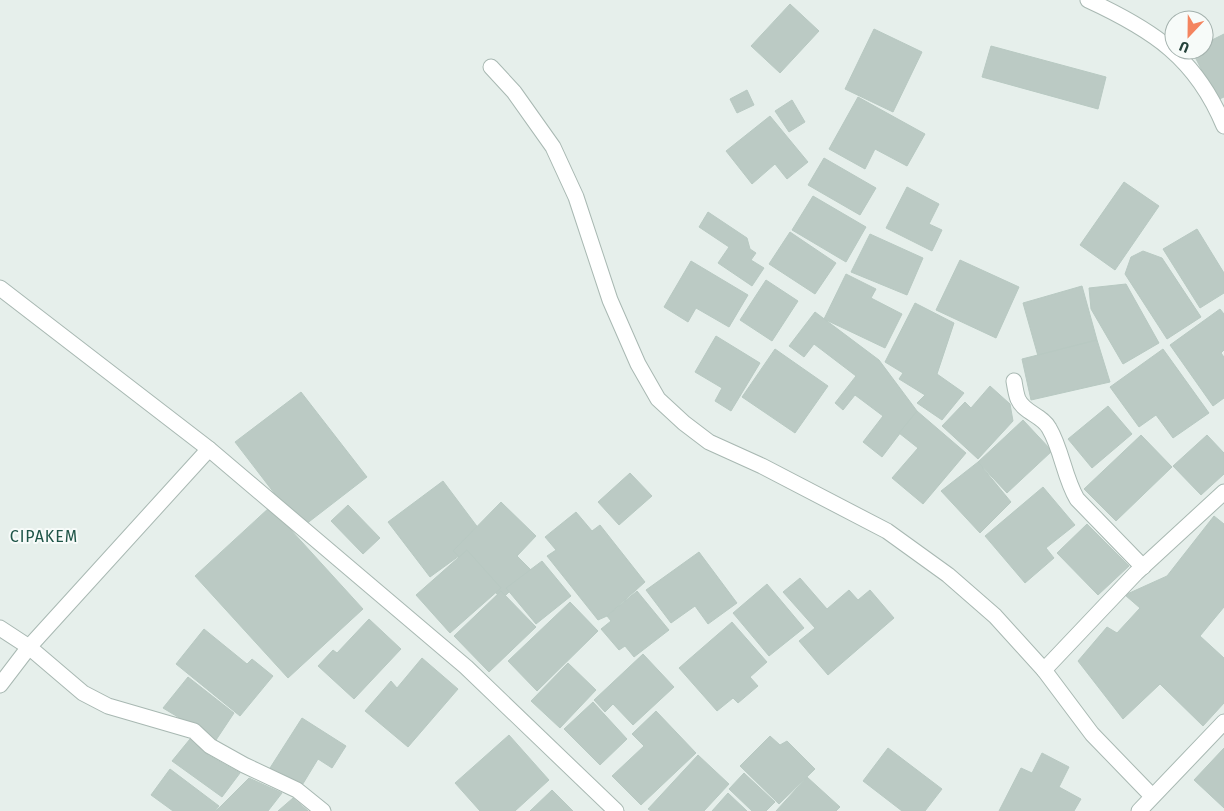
<svg xmlns="http://www.w3.org/2000/svg" width="1224" height="811" viewBox="0 0 1224 811" font-family="'Fira Sans',sans-serif">
	<style>
		.building { fill: #bbcac4; stroke: #b8c9c2 }
		.lines { fill: none; stroke-linecap: round; stroke-linejoin: round }
		.street-casing { stroke: #a8b8b2; stroke-width: 17 }
		.street { stroke: #fff; stroke-width: 15 }
		.labels { text-anchor: middle; stroke-width: 4; stroke-linejoin: round; paint-order: stroke }
		.quarter-label { font-size: 16px; letter-spacing: 1px; fill: #1f5548; stroke: #f7fbf9 }
	</style>
	<rect width="100%" height="100%" fill="#e6efeb"/>
	<g class="building">
		<path d="M 790,4 L 819,31 L 780,73 L 751,46 Z"/>
		<path d="M 874,29 L 922,52 L 893,112 L 845,89 Z"/>
		<path d="M 1224,34 L 1224,97 L 1217,100 L 1192,51 L 1204,50 L 1204,44 Z"/>
		<path d="M 991,46 L 1106,77 L 1098,109 L 982,77 Z"/>
		<path d="M 747,90 L 754,105 L 737,113 L 730,99 Z"/>
		<path d="M 858,97 L 925,134 L 907,166 L 875,149 L 865,169 L 829,149 Z"/>
		<path d="M 792,100 L 805,122 L 789,132 L 775,111 Z"/>
		<path d="M 770,116 L 808,162 L 787,179 L 775,164 L 752,184 L 726,151 Z"/>
		<path d="M 824,158 L 876,188 L 860,215 L 808,185 Z"/>
		<path d="M 1124,182 L 1159,206 L 1115,270 L 1080,245 Z"/>
		<path d="M 907,187 L 939,204 L 929,224 L 942,230 L 932,251 L 886,228 Z"/>
		<path d="M 813,196 L 866,227 L 846,262 L 792,230 Z"/>
		<path d="M 708,212 L 747,238 L 750,249 L 756,253 L 751,260 L 764,268 L 752,286 L 718,263 L 729,247 L 699,227 Z"/>
		<path d="M 1197,229 L 1224,273 L 1224,293 L 1200,308 L 1163,249 Z"/>
		<path d="M 790,232 L 836,263 L 815,294 L 769,264 Z"/>
		<path d="M 870,234 L 923,258 L 907,295 L 851,272 Z"/>
		<path d="M 1143,251 L 1162,258 L 1201,317 L 1167,339 L 1125,274 L 1131,257 Z"/>
		<path d="M 960,260 L 1019,287 L 996,338 L 936,310 Z"/>
		<path d="M 691,261 L 748,295 L 729,327 L 696,308 L 688,322 L 664,307 Z"/>
		<path d="M 846,274 L 876,289 L 871,298 L 902,314 L 885,348 L 824,319 Z"/>
		<path d="M 766,280 L 798,301 L 772,341 L 740,320 Z"/>
		<path d="M 1126,284 L 1159,343 L 1123,364 L 1091,309 L 1089,288 Z"/>
		<path d="M 1082,286 L 1097,340 L 1038,356 L 1023,303 Z"/>
		<path d="M 915,303 L 954,323 L 937,374 L 964,393 L 942,420 L 917,403 L 925,395 L 899,379 L 903,373 L 885,362 Z"/>
		<path d="M 1220,309 L 1224,314 L 1224,350 L 1221,353 L 1224,357 L 1224,398 L 1213,406 L 1170,345 Z"/>
		<path d="M 815,312 L 879,360 L 917,411 L 882,457 L 863,442 L 883,416 L 855,395 L 843,410 L 835,403 L 856,376 L 814,344 L 804,357 L 789,346 Z"/>
		<path d="M 716,336 L 760,363 L 731,411 L 715,401 L 722,388 L 695,372 Z"/>
		<path d="M 1097,340 L 1110,382 L 1031,400 L 1022,359 Z"/>
		<path d="M 775,349 L 828,386 L 795,433 L 742,397 Z"/>
		<path d="M 1163,349 L 1209,413 L 1173,438 L 1156,415 L 1139,427 L 1110,387 Z"/>
		<path d="M 990,386 L 1010,404 L 1013,421 L 978,459 L 942,426 L 965,402 L 971,408 Z"/>
		<path d="M 301,392 L 367,477 L 301,528 L 235,442 Z"/>
		<path d="M 1108,406 L 1132,434 L 1092,468 L 1068,439 Z"/>
		<path d="M 917,411 L 966,453 L 923,504 L 892,478 L 918,448 L 899,433 Z"/>
		<path d="M 1023,420 L 1052,451 L 1007,493 L 978,462 Z"/>
		<path d="M 1141,435 L 1172,467 L 1116,521 L 1084,489 Z"/>
		<path d="M 1207,435 L 1224,453 L 1224,474 L 1201,495 L 1173,466 Z"/>
		<path d="M 978,462 L 1011,502 L 980,533 L 941,491 Z"/>
		<path d="M 630,473 L 652,496 L 619,525 L 598,502 Z"/>
		<path d="M 443,481 L 485,537 L 430,577 L 388,522 Z"/>
		<path d="M 1043,487 L 1075,525 L 1046,548 L 1054,558 L 1025,583 L 985,536 Z"/>
		<path d="M 501,502 L 536,536 L 517,556 L 531,570 L 502,599 L 453,551 Z"/>
		<path d="M 348,505 L 380,538 L 363,554 L 331,521 Z"/>
		<path d="M 270,507 L 363,609 L 288,678 L 195,576 Z"/>
		<path d="M 576,512 L 592,531 L 600,525 L 645,582 L 607,616 L 598,620 L 547,556 L 556,550 L 545,537 Z"/>
		<path d="M 1214,516 L 1224,524 L 1224,607 L 1200,636 L 1224,658 L 1224,703 L 1203,726 L 1160,684 L 1123,719 L 1078,661 L 1107,627 L 1117,633 L 1140,608 L 1125,595 L 1167,576 Z"/>
		<path d="M 1087,524 L 1129,566 L 1098,595 L 1057,553 Z"/>
		<path d="M 467,550 L 501,588 L 450,633 L 416,595 Z"/>
		<path d="M 699,552 L 737,603 L 708,624 L 695,606 L 671,623 L 646,590 Z"/>
		<path d="M 542,561 L 571,596 L 536,624 L 506,588 Z"/>
		<path d="M 800,578 L 827,609 L 849,590 L 858,600 L 870,590 L 894,618 L 828,675 L 799,641 L 815,628 L 783,592 Z"/>
		<path d="M 767,584 L 804,628 L 769,656 L 733,613 Z"/>
		<path d="M 501,591 L 536,627 L 489,672 L 454,636 Z"/>
		<path d="M 637,591 L 669,630 L 634,657 L 625,646 L 619,650 L 601,629 L 611,621 L 607,616 Z"/>
		<path d="M 570,602 L 598,631 L 537,691 L 508,661 Z"/>
		<path d="M 369,619 L 401,649 L 354,699 L 318,666 L 333,650 L 337,653 Z"/>
		<path d="M 732,622 L 767,662 L 750,677 L 758,686 L 738,703 L 733,698 L 717,711 L 679,668 Z"/>
		<path d="M 204,629 L 247,664 L 252,659 L 273,676 L 240,716 L 176,664 Z"/>
		<path d="M 643,654 L 674,687 L 633,725 L 613,704 L 605,712 L 594,700 Z"/>
		<path d="M 422,658 L 458,689 L 408,747 L 365,711 L 391,681 L 397,688 Z"/>
		<path d="M 568,663 L 596,690 L 560,728 L 531,701 Z"/>
		<path d="M 188,677 L 234,713 L 216,740 L 163,708 Z"/>
		<path d="M 593,702 L 627,739 L 600,765 L 564,729 Z"/>
		<path d="M 656,711 L 696,753 L 641,805 L 612,776 L 644,746 L 632,734 Z"/>
		<path d="M 302,718 L 346,746 L 332,768 L 318,759 L 301,787 L 270,768 Z"/>
		<path d="M 509,735 L 549,780 L 515,811 L 480,811 L 455,783 Z"/>
		<path d="M 770,736 L 780,745 L 787,741 L 815,769 L 779,804 L 740,766 Z"/>
		<path d="M 190,739 L 208,755 L 240,773 L 222,797 L 172,761 Z"/>
		<path d="M 888,748 L 942,789 L 925,811 L 902,811 L 863,781 Z"/>
		<path d="M 1224,748 L 1224,808 L 1194,780 Z"/>
		<path d="M 1042,753 L 1069,767 L 1059,787 L 1081,799 L 1074,811 L 999,811 L 1021,768 L 1032,773 Z"/>
		<path d="M 698,755 L 729,784 L 704,811 L 651,811 L 648,809 Z"/>
		<path d="M 170,769 L 219,806 L 215,811 L 173,811 L 151,795 Z"/>
		<path d="M 744,773 L 775,802 L 766,811 L 752,811 L 729,789 Z"/>
		<path d="M 807,777 L 840,807 L 836,811 L 776,811 Z"/>
		<path d="M 249,778 L 282,793 L 268,811 L 216,811 Z"/>
		<path d="M 552,790 L 573,811 L 530,811 Z"/>
		<path d="M 728,793 L 747,811 L 712,811 Z"/>
		<path d="M 293,798 L 308,811 L 278,811 Z"/>
	</g>
	<g class="lines">
		<g class="street-casing">
			<g id="street">
				<path d="M 1088,0 C 1153,30 1196,58 1224,126"/>
				<path d="M 491,67 L 514,92 L 553,147 L 576,197 L 610,300 L 638,364 L 658,399 L 684,423 L 709,442 L 762,466 L 887,531 L 948,575 L 995,616 L 1044,670 L 1092,734 L 1152,796"/>
				<path d="M 0,288 L 209,449 L 466,667 L 616,811"/>
				<path d="M 1014,381 C 1015,387 1016,394 1018,399 C 1024,413 1042,415 1049,428 C 1062,450 1064,477 1077,499 L 1143,567"/>
				<path d="M 0,628 L 29,647 L 83,693 L 108,706 L 194,731 L 210,746 L 244,765 L 297,790 L 323,811"/>
				<path d="M 1044,670 L 1136,573 L 1224,492"/>
				<path d="M 0,685 L 29,647 L 209,449"/>
				<path d="M 1139,811 L 1224,722"/>
			</g>
		</g>
		<use href="#street" class="street"/>
	</g>
	<g class="labels">
		<g class="quarter-label">
			<text x="44" y="542">CIPAKEM</text>
		</g>
	</g>
	<g transform="translate(1189 35) rotate(202)"><circle r="24" fill="#f7fbf9" stroke="#a3b1ad"/>
	<path d="M0-4L9 19L0 12L-9 19Z" fill="#f4845f"/>
	<text y="-8" font-size="14" font-weight="bold" text-anchor="middle" fill="#24423a">U</text>
	</g>
</svg>
